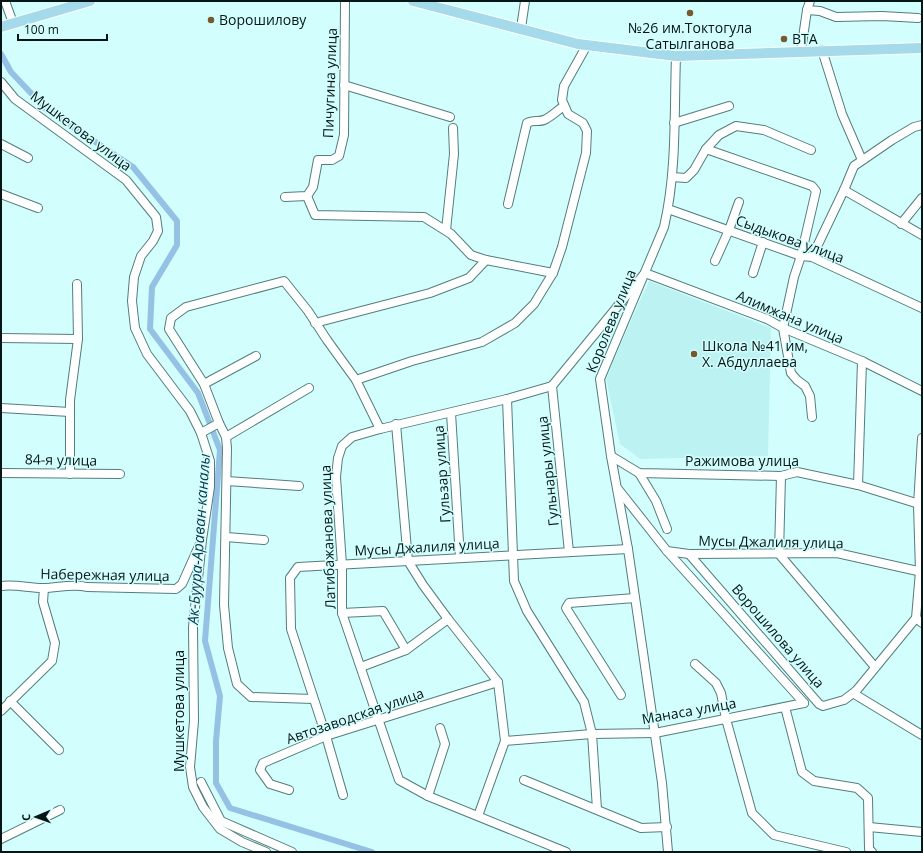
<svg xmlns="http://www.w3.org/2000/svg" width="923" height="853" viewBox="0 0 923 853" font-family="'Open Sans',sans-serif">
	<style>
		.built { fill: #bcf2f2 }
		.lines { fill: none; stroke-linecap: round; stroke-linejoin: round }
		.canal { stroke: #95c2e4; stroke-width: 6 }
		.minor-casing { stroke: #547d7c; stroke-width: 10 }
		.major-casing { stroke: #fff; stroke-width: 12 }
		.minor { stroke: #fff; stroke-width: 8 }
		.major { stroke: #a4dae9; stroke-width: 10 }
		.poi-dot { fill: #77592d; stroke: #d2fffe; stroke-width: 1.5 }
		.labels { text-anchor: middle; stroke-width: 3; stroke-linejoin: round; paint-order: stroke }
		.poi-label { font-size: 14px; fill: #061616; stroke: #d2fffe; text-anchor: start }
		.street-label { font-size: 14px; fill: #061616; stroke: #d2fffe }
		.water-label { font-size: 15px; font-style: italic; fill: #11344c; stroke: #d2fffe }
	</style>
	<rect width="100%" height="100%" fill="#d2fffe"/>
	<path class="built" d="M 649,281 L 771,328 L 768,456 L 640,459 L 620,444 L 606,379 L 633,316 Z"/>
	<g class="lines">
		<path class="canal" d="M 1,54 L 11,72 L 46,109 L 133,167 L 177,221 L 177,245 L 152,287 L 150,329 L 198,393 L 220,450 L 205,641 L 220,696 L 216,741 L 216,783 L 230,808 L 372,852"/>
		<g class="minor-casing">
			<g id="minor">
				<path d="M 5,1 L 13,23"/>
				<path d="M 807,10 L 820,11 L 836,17 L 882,16 L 918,18"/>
				<path d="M 521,28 L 525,1"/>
				<path d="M 822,50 L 842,114 L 862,160"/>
				<path d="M 801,51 L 807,10 L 810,1"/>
				<path d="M 1,82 L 15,99 L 126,180 L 156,217 L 158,231 L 153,241 L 141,256 L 134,277 L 132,301 L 135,328 L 147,354 L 190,411 L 201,433 L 210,461 L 210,487 L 202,540 L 193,627 L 194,721 L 190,767 L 193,787 L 203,807 L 220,829 L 242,842 L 266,852"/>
				<path d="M 344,85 L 450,117"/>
				<path d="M 674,123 L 729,106"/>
				<path d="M 1,144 L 28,158"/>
				<path d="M 706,149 L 812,186 L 816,191 L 801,256 L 794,277 L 783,328 L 791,373 L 797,380 L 805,386 L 810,396 L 812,417"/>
				<path d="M 672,177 L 686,178 L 694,170 L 706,149 L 719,135 L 736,126 L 764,130 L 811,150"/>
				<path d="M 844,190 L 922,235"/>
				<path d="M 1,194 L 38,208"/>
				<path d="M 307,196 L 315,215 L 424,217 L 451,234 L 471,255 L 486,260 L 553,273"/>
				<path d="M 285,197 L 307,196 L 313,187 L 318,160 L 332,160 L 339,156 L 344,135 L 345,1"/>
				<path d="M 508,204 L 527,123 C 534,119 540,123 546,119 C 552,116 558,110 564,106"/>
				<path d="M 668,209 L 801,256 L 812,257 L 922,308"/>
				<path d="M 901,224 L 922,198"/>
				<path d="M 446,230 L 454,154 L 453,128"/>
				<path d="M 812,257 L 844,190 L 854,166 L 892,140 L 914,127 L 922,125"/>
				<path d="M 715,261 L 729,230 L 739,202"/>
				<path d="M 753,273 L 763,242"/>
				<path d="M 315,323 L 430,293 L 469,278 L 486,260"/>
				<path d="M 1,338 L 78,339"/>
				<path d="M 356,380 L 412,361 L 482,342 L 515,323 L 534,304 L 553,273 L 562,247 L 586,153 L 587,131 L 583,123 L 568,114 L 562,100 L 564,86 L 587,45"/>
				<path d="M 204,384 L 256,356"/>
				<path d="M 552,386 L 569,552"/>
				<path d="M 507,399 L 514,581 L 527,611 L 584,702 L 592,734 L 597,809"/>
				<path d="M 1,408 L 70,412"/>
				<path d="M 451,413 L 460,558"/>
				<path d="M 396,424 L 408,561 L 423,585 L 448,619 L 498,682 L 505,741 L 478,816"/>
				<path d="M 201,433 L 219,423"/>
				<path d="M 226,437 L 309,388"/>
				<path d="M 611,456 L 639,473 L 781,476 L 797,472 L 858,485 L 922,505"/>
				<path d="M 1,473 L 120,474"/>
				<path d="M 639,473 L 656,501 L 667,529"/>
				<path d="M 70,474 L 70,400 L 78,339 L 77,284"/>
				<path d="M 781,476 L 779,554 L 875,667"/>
				<path d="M 227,481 L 299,486"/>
				<path d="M 858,485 L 862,361"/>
				<path d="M 618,489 L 667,551 L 804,703"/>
				<path d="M 226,537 L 264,540"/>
				<path d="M 667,551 L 689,554 L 837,553 L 922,572"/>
				<path d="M 689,554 L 819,704 L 823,706 L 844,700 L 856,691 L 916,618 L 920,571 L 918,505 L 922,438"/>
				<path d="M 1,586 C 15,584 29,588 43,588 C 58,588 72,583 87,587 L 176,589 L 182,584 L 199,546"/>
				<path d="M 342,613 L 383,611 L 406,650"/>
				<path d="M 916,618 L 922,623"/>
				<path d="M 695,664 L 716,683 L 721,693 L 726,719 L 752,813 L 774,835 L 846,852"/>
				<path d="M 361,667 L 406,650 L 448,619"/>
				<path d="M 856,691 L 856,695 L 922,735"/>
				<path d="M 621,695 L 566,608 L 569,603 L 635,598"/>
				<path d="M 313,699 L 251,697 L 237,684 L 228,648 L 224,605 L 227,448 L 226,437 L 219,423 L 204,384 L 169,329 L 171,318 L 186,307 L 284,281 L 308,311 L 327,340 L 356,380 L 380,429"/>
				<path d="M 10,701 L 59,750"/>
				<path d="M 785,707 L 802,772 L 814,781 L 857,788 L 868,798 L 869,849 L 872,852"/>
				<path d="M 1,711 L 52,661 L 55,643 L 43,602 L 44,588"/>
				<path d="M 505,741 L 592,734 L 655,733 L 804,703"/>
				<path d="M 524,780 L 641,828 L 667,827"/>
				<path d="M 201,782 L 221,821 L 292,852"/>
				<path d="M 289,790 L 270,784 L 260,770 L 263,763 L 326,736 L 498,682"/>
				<path d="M 343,795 L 326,736 L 291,629 L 290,578 L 298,567 L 628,549"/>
				<path d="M 428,796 L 445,744 L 440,728"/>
				<path d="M 869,827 L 922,832"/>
				<path d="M 1,839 L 60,810"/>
				<path d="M 566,852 L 428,796 L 399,780 L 342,613 L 342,565 L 336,477 L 338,458 L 342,446 L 352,437 L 380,429 L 507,399 L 552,386 L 645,273 L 767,319 L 783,328 L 862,361 L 922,391"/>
				<path d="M 668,852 L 662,783 L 628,549 L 611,456 L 600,379 L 664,227 C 677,171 674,113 676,56"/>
			</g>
		</g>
		<g class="major-casing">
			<g id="major">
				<path d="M 413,1 L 578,44 L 676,56 L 922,48"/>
				<path d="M 1,27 L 90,1"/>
			</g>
		</g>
		<use href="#minor" class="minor"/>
		<use href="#major" class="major"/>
	</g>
	<g class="poi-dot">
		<circle cx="690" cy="13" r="4"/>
		<circle cx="211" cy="20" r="4"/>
		<circle cx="784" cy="39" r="4"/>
		<circle cx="694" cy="354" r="4"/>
	</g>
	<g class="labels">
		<g class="poi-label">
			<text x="219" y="25">Ворошилову</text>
			<text x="690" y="33" text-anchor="middle">№26 им.Токтогула<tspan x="690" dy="16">Сатылганова</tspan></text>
			<text x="792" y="44">BTA</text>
			<text x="702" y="351">Школа №41 им,<tspan x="702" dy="16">Х. Абдуллаева</tspan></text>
		</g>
		<g class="street-label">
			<text transform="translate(330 83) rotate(-88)" y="5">Пичугина улица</text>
			<text transform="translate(81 131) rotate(37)" y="5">Мушкетова улица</text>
			<text transform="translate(790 239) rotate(20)" y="5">Сыдыкова улица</text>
			<text transform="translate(790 317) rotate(23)" y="5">Алимжана улица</text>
			<text transform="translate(611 321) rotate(-68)" y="5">Королева улица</text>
			<text transform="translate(61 460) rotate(1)" y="5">84-я улица</text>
			<text x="742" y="466">Ражимова улица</text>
			<text transform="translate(548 471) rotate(-96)" y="5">Гульнары улица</text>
			<text transform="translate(442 474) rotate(-94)" y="5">Гульзар улица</text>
			<text transform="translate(328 537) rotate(-92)" y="5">Латибажанова улица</text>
			<text transform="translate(771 542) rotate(1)" y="5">Мусы Джалиля улица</text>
			<text transform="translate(427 547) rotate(-3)" y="5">Мусы Джалиля улица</text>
			<text transform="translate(105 575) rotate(1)" y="5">Набережная улица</text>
			<text transform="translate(778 636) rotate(49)" y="5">Ворошилова улица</text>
			<text transform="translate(179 711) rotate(-90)" y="5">Мушкетова улица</text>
			<text transform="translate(689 711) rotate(-10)" y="5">Манаса улица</text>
			<text transform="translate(355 716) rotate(-19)" y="5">Автозаводская улица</text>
		</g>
		<g class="water-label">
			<text transform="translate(199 539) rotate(-86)" y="5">Ак-Буура-Араван каналы</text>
		</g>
	</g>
	<rect width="923" height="853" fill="none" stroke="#061616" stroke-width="4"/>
	<g transform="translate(36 817) rotate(268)" stroke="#d2fffe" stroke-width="3" paint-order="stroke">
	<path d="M0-3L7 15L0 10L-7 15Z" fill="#061616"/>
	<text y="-6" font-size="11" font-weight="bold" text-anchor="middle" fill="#061616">С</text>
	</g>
	<path d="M18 34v6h89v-6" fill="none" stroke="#061616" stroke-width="2"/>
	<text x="24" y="34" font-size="12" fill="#061616" stroke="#d2fffe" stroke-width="3" paint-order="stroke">100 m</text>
</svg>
